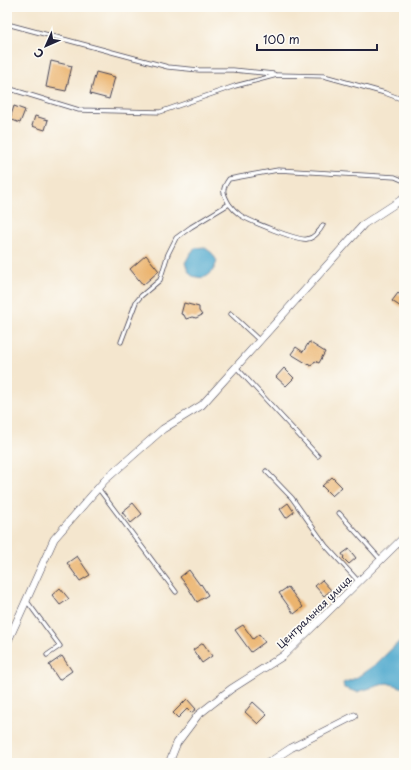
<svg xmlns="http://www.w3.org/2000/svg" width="411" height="770" viewBox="0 0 411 770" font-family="'Playpen Sans',sans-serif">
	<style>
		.water { fill: #4fa9cd; stroke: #386684 }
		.building { fill: #ebb46e }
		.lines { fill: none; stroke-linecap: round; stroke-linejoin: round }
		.lane-casing { stroke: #423f51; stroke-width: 5 }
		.street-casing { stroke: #423f51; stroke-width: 8 }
		.lane { stroke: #fff; stroke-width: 3.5 }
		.street { stroke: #fff; stroke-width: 7 }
		.labels { text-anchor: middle; stroke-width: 3.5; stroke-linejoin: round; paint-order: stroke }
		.street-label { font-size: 10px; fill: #22223b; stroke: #fdfcf7 }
	</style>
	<rect width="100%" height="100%" fill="#fdfcf7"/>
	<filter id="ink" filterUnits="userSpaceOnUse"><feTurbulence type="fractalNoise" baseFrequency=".025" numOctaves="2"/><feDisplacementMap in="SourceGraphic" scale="8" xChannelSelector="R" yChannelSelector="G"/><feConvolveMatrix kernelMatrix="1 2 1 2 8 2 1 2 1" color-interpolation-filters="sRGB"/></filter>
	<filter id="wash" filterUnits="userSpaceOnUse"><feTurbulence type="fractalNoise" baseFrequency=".012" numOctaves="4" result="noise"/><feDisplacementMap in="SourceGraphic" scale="16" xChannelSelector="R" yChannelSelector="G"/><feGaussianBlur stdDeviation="0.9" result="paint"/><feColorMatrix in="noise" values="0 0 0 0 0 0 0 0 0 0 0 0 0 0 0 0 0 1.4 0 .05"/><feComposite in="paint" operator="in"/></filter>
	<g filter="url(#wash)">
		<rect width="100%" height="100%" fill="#f4e6ce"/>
		<g class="water">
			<path d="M 204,247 L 212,253 L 217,261 C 214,271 208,280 197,277 C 194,276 194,277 191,275 C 188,272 187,267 185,263 L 190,254 L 195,248 Z"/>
			<path d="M 404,637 L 404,688 L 387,683 L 357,692 L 344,688 L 343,683 L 356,678 L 376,664 Z"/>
		</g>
		<g id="blocks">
			<g class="building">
				<path d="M 51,61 L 72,66 L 66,91 L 46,87 Z"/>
				<path d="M 96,72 L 115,77 L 109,99 L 90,94 Z"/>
				<path d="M 14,106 L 25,110 L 20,123 L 10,119 Z"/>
				<path d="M 35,116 L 48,120 L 45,130 L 32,126 Z"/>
				<path d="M 146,255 L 159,271 L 143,285 L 130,269 Z"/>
				<path d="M 398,293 L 404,298 L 404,303 L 401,307 L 392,301 Z"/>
				<path d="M 184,303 L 199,307 L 199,311 L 202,315 L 196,318 L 192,317 L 186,319 L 184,315 L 181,314 Z"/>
				<path d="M 309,342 L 325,352 L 319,363 L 315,361 L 311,366 L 291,354 L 296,347 L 303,352 Z"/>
				<path d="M 284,368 L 294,378 L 286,386 L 276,377 Z"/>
				<path d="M 332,477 L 342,487 L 332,496 L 322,486 Z"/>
				<path d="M 133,503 L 142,514 L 131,523 L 122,512 Z"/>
				<path d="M 288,503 L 294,512 L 286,518 L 280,509 Z"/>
				<path d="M 349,549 L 356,558 L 349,564 L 343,558 L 344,557 L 342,554 Z"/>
				<path d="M 77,556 L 90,575 L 80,581 L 67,563 Z"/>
				<path d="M 189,570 L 200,585 L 201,584 L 208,595 L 197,602 L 187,586 L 180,577 Z"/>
				<path d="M 322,580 L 331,590 L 324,596 L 315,586 Z"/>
				<path d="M 288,587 L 303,607 L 294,614 L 279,593 Z"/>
				<path d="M 60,588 L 69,599 L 60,605 L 52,595 Z"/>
				<path d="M 243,625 L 253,639 L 259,634 L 265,642 L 251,652 L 235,630 Z"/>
				<path d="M 203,643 L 212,656 L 202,663 L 193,650 Z"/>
				<path d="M 62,656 L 72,671 L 59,680 L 49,665 Z"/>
				<path d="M 187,699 L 196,709 L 191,713 L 187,709 L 178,718 L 173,713 Z"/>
				<path d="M 253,702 L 267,715 L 258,724 L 245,712 Z"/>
			</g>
		</g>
	</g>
	<g filter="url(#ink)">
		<use href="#blocks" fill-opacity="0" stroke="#423f51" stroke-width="1"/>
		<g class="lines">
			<g class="lane-casing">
				<g id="lane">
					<path d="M 7,24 L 168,67 L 199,70 L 233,70 L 274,74"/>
					<path d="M 7,88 L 79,110 L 160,112 L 235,86 L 277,75 L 324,76 L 385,93 L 404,100"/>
					<path d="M 229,204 C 232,208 236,212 240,215 C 249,221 298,241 307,239 C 314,238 320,231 323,225"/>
					<path d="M 231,314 L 260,341"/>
					<path d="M 121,342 L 136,302 L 141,296 L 160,280 L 168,254 L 176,238 L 191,227 L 229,204 C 223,193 221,190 229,179 L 278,170 L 395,177 L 404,181"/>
					<path d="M 236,367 L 318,456"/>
					<path d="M 266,471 L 292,498 L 326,546 L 359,582"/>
					<path d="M 98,488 L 176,592"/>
					<path d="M 339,513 L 381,560"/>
					<path d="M 26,600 L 60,646 L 47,655"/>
				</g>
			</g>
			<g class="street-casing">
				<g id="street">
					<path d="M 7,643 L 54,539 L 105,480 L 163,429 L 202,405 L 364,224 L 404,198"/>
					<path d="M 169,763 L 177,743 L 198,715 L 231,689 L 283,656 L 404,537"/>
					<path d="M 268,763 L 291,748 L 354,716"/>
				</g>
			</g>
			<use href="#lane" class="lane"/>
			<use href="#street" class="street"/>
		</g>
	</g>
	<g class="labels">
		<g class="street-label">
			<text transform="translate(314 612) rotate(-44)" y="4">Центральная улица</text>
		</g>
	</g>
	<rect width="411" height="770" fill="none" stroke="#fdfcf7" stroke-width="24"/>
	<g transform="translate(46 46) rotate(225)" stroke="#fdfcf7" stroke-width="3" paint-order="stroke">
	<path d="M0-3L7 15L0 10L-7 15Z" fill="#22223b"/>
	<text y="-6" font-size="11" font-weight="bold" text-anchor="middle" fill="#22223b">С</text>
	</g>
	<path d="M257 44v6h120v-6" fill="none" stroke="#22223b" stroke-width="2"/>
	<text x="263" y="44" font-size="12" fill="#22223b" stroke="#fdfcf7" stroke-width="3" paint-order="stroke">100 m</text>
</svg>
